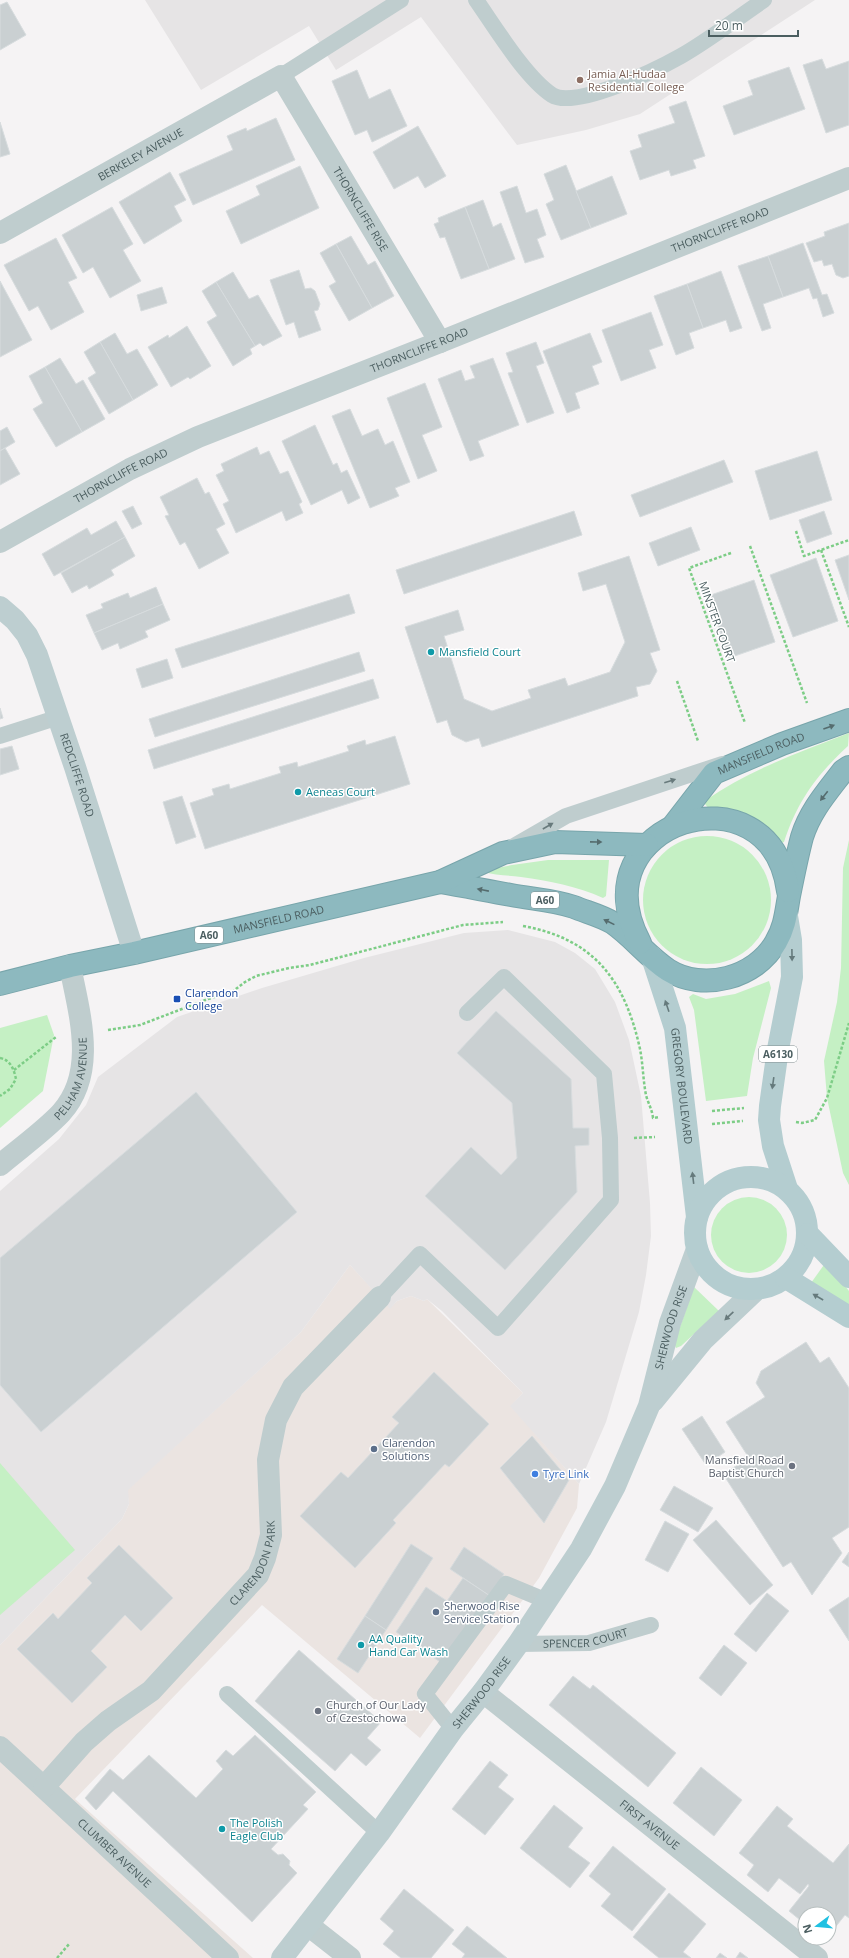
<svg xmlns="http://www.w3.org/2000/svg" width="849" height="1958" viewBox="0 0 849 1958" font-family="'Open Sans',sans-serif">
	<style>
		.commercial { fill: #ebe4e1 }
		.education { fill: #e6e4e5 }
		.green { fill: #c5f0c4 }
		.building { fill: #cad0d2; stroke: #d7dcde }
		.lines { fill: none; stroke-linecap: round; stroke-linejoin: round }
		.highway-casing { stroke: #78a5ab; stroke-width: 24 }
		.path { stroke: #7dcd86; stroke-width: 2.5; stroke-dasharray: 3 2; stroke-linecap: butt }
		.lane { stroke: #bfcdce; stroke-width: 16 }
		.street { stroke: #bfcdce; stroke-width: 22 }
		.secondary { stroke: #bdced0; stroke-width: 22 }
		.primary { stroke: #b4cdd0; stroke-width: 22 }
		.highway { stroke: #8db9bf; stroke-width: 22 }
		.oneway { fill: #556c6e }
		.oneway2 { fill: #687a7c }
		.oneway3 { fill: #657a7c }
		.education-dot { fill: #8d6e63; stroke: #fff; stroke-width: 1.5 }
		.culture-dot { fill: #0f9aa8; stroke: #fff; stroke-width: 1.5 }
		.transit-dot { fill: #1a4fb4; stroke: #fff; stroke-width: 1.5 }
		.service-dot { fill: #5c6f8a; stroke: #fff; stroke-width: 1.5 }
		.worship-dot { fill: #6b7280; stroke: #fff; stroke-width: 1.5 }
		.shop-dot { fill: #3f7fe0; stroke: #fff; stroke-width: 1.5 }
		.labels { text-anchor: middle; stroke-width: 3; stroke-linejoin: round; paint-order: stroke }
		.shield { fill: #fff; stroke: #818e90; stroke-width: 1 }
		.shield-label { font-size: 10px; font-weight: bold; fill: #4b5e60 }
		.education-label { font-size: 11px; fill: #785e54; stroke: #fff; text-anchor: start }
		.street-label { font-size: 11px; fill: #4b5e60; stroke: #fff }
		.culture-label { font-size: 11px; fill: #0d838f; stroke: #fff; text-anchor: start }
		.transit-label { font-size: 11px; fill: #164399; stroke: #fff; text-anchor: start }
		.service-label { font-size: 11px; fill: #4e5e75; stroke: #fff; text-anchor: start }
		.worship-label { font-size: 11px; fill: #5b616d; stroke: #fff; text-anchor: end }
		.shop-label { font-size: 11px; fill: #366cbe; stroke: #fff; text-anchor: start }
	</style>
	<rect width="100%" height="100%" fill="#f5f3f4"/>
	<path class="commercial" d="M 350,1265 L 390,1308 L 397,1301 L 411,1296 L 424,1301 L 427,1299 L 523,1393 L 511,1406 L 579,1484 L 577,1508 L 539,1578 L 420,1738 L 262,1605 L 75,1799 L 253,1958 L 0,1958 L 0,1645 L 122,1519 L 129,1504 L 127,1490 L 301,1332 Z"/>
	<g class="education">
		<path d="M 145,0 L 815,0 L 640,114 L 586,130 L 517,145 L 421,17 L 336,70 L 309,26 L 201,90 Z"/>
		<path d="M 508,930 L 555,942 L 575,953 L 595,969 L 615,1002 L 629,1040 L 641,1096 L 650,1203 L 651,1236 L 646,1275 L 639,1312 L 606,1422 L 579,1484 L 510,1406 L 523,1393 L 442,1311 L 427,1299 L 424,1301 L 411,1296 L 397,1301 L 390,1309 L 350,1265 L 301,1332 L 128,1490 L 129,1504 L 122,1519 L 0,1645 L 0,1191 L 59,1139 L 86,1105 L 98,1077 L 177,1017 L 262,988 L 364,958 L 464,933 Z"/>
	</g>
	<g class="green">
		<path d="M 849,733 L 848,746 C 816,776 798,800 784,842 L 779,844 L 709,809 L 705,804 L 706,800 C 749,770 800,752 849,733 Z"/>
		<circle cx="707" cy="900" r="64"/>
		<path d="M 849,840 L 849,1185 L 843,1173 L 827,1098 L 824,1061 L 837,1002 L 841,968 L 843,868 Z"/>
		<path d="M 548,860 L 609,860 L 606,896 L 603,898 C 577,886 549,881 521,877 C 508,875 495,876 482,871 L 512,865 Z"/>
		<path d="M 769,981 L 771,988 L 753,1058 L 747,1096 L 706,1101 L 694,1010 L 689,997 L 693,994 L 706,999 L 735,994 Z"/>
		<path d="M 47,1015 L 54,1035 L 43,1091 L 0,1128 L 0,1028 Z"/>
		<circle cx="749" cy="1235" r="38"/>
		<path d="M 826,1262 L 849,1291 L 849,1308 L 811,1283 Z"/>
		<path d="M 694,1287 L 719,1311 L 681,1346 L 676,1348 L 674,1344 Z"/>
		<path d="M 0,1463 L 75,1550 L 0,1615 Z"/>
	</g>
	<g class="building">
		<path d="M 7,2 L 26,35 L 0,50 L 0,5 Z"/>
		<path d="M 822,59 L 826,69 L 849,61 L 849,125 L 826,133 L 803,65 Z"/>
		<path d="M 789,67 L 805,109 L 734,135 L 723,106 L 753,95 L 748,81 Z"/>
		<path d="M 357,70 L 369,99 L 390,89 L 407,126 L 372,142 L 367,130 L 355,135 L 332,81 Z"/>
		<path d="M 686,101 L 705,156 L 693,160 L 696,168 L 671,176 L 669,170 L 640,180 L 630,151 L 642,147 L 638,135 L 675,123 L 669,107 Z"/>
		<path d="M 276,118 L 295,160 L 193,205 L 179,174 L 233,150 L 227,136 L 246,128 L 247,131 Z"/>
		<path d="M 0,122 L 10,154 L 0,157 Z"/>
		<path d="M 418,126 L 446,176 L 425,188 L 418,176 L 394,189 L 373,152 Z"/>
		<path d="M 566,165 L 591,228 L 561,240 L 546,204 L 554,200 L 544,174 Z"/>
		<path d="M 300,166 L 319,208 L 241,244 L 226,211 L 260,195 L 256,186 Z"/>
		<path d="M 170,172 L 186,200 L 174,206 L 182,221 L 144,244 L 119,202 Z"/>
		<path d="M 612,176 L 627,214 L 591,228 L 576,191 Z"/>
		<path d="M 517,186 L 526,213 L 537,209 L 546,235 L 537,239 L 544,257 L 525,263 L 500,192 Z"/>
		<path d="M 483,200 L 493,227 L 501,223 L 515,259 L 489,269 L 465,207 Z"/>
		<path d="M 112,207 L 133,244 L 123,250 L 141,281 L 110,298 L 93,267 L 83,273 L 62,235 Z"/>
		<path d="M 465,207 L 489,269 L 461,279 L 445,237 L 440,238 L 434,224 L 439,222 L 438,218 Z"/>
		<path d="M 849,223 L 849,276 L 843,278 L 836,275 L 832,264 L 824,266 L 822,260 L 814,262 L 806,243 L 825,236 L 824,232 Z"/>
		<path d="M 351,236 L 368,265 L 375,261 L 394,296 L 372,308 L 336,244 Z"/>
		<path d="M 56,238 L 77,278 L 68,282 L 84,312 L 51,330 L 38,306 L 29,311 L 4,265 Z"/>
		<path d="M 803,243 L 822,295 L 827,294 L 834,313 L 823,317 L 817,298 L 813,299 L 809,288 L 783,297 L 768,256 Z"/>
		<path d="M 336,244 L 372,308 L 349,321 L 329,286 L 336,282 L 320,253 Z"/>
		<path d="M 768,256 L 783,297 L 763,304 L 771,328 L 762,331 L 738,266 Z"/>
		<path d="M 299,270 L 305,289 L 311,288 L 315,291 L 320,304 L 318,310 L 314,311 L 321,330 L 299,338 L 294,322 L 286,325 L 270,280 Z"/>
		<path d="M 721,271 L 742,328 L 730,332 L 726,320 L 703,328 L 687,284 Z"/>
		<path d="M 233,272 L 249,299 L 258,295 L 282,336 L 263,346 L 260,343 L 255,346 L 216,282 Z"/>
		<path d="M 0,281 L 32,340 L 0,357 Z"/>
		<path d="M 216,282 L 255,346 L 250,349 L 252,354 L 233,366 L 207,322 L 217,316 L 202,291 Z"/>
		<path d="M 687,284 L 703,328 L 689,333 L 694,348 L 676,355 L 654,296 Z"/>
		<path d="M 162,287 L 167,303 L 141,311 L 137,295 Z"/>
		<path d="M 651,312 L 663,345 L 649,350 L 656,368 L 621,381 L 602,330 Z"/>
		<path d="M 187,326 L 211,366 L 190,379 L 188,377 L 171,387 L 148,347 L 168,335 L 169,338 Z"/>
		<path d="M 115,333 L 127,354 L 137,349 L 158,385 L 133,400 L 100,342 Z"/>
		<path d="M 590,333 L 602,362 L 592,366 L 599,384 L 575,393 L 580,408 L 567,413 L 543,351 Z"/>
		<path d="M 100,342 L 133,400 L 109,414 L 88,378 L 96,373 L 84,352 Z"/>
		<path d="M 536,342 L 544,363 L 536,366 L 554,413 L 527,423 L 508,373 L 513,372 L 506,353 Z"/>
		<path d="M 60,358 L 76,384 L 83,380 L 105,419 L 82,432 L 45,367 Z"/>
		<path d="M 493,358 L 519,425 L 478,441 L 484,456 L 470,461 L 438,379 L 461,370 L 465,381 L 475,378 L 470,366 Z"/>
		<path d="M 45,367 L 82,432 L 56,447 L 33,409 L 43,403 L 29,376 Z"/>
		<path d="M 425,383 L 442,427 L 422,435 L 437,471 L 418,479 L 387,398 Z"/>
		<path d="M 350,409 L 362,436 L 378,429 L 385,445 L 393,441 L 410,482 L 395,488 L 399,496 L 370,508 L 332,416 Z"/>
		<path d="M 315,425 L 333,465 L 337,463 L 341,473 L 347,470 L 360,498 L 348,504 L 342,490 L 311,505 L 282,441 Z"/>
		<path d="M 7,427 L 15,442 L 0,451 L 0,431 Z"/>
		<path d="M 257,447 L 260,455 L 269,451 L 280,474 L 288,471 L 302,502 L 299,504 L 303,513 L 286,521 L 282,511 L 236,533 L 223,504 L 229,501 L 216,475 L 224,471 L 221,464 Z"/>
		<path d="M 5,448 L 20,474 L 0,485 L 0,451 Z"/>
		<path d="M 817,451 L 832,500 L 770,520 L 755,471 Z"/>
		<path d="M 724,460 L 733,482 L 640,517 L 631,495 Z"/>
		<path d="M 197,478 L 205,494 L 209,492 L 225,524 L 216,529 L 229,553 L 199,569 L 185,542 L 180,545 L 165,516 L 169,515 L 160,497 Z"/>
		<path d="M 133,506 L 142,524 L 132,529 L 122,511 Z"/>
		<path d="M 574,511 L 582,535 L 404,594 L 396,570 Z"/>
		<path d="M 824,511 L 832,534 L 807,543 L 799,520 Z"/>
		<path d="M 116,521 L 125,537 L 54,576 L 42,554 L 87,528 L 91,535 Z"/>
		<path d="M 691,527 L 700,550 L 658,566 L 649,543 Z"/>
		<path d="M 125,537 L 135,556 L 111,570 L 114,575 L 89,589 L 87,585 L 72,593 L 61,573 Z"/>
		<path d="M 849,555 L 849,600 L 835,560 Z"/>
		<path d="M 629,556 L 660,650 L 650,653 L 657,671 L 650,684 L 636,687 L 638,696 L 482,747 L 479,738 L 466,742 L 452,735 L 447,720 L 437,723 L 405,627 L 458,610 L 464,630 L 444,636 L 464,699 L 492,711 L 531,698 L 528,690 L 565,678 L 568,686 L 610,672 L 625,642 L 606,584 L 583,591 L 578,573 Z"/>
		<path d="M 816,558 L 838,621 L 793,637 L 770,575 Z"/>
		<path d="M 754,580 L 775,642 L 729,658 L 708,596 Z"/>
		<path d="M 156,587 L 163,604 L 94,633 L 86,615 L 103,608 L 101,604 L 128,593 L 130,598 Z"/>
		<path d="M 349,594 L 355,613 L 182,668 L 175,649 Z"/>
		<path d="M 163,604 L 170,620 L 145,631 L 148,637 L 120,649 L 118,643 L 102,650 L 94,633 Z"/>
		<path d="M 359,652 L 365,671 L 155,737 L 149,719 Z"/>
		<path d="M 167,659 L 173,678 L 142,688 L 136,669 Z"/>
		<path d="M 373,679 L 379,698 L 154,769 L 148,750 Z"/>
		<path d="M 0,708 L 3,718 L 0,719 Z"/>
		<path d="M 395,736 L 410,784 L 205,849 L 190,803 L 214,795 L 212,789 L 229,784 L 230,789 L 281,773 L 279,767 L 297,762 L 298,767 L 349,751 L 347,746 L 365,740 L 366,745 Z"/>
		<path d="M 12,746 L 19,769 L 0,775 L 0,749 Z"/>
		<path d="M 182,796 L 196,837 L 176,844 L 163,802 Z"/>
		<path d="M 496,1011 L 571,1079 L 573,1128 L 589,1128 L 589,1145 L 575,1146 L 577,1192 L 505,1270 L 425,1196 L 471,1147 L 501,1175 L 517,1158 L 512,1103 L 457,1053 Z"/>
		<path d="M 196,1092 L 297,1212 L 41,1432 L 0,1385 L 0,1258 Z"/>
		<path d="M 806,1342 L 820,1363 L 829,1357 L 849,1388 L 849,1527 L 832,1538 L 842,1553 L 812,1595 L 791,1562 L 783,1567 L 723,1474 L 749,1458 L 726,1422 L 765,1397 L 756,1383 L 761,1371 Z"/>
		<path d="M 434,1372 L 489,1424 L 449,1467 L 445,1464 L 393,1520 L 396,1523 L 355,1568 L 300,1516 L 341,1472 L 348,1478 L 399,1423 L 392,1417 Z"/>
		<path d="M 702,1416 L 725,1452 L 706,1465 L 682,1429 Z"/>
		<path d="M 532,1436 L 569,1480 L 544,1523 L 500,1468 Z"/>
		<path d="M 674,1486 L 713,1508 L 698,1532 L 660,1510 Z"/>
		<path d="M 716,1520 L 773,1585 L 750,1605 L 693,1540 Z"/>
		<path d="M 665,1521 L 689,1534 L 668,1572 L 645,1560 Z"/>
		<path d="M 411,1544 L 433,1558 L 386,1630 L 365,1616 Z"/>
		<path d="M 119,1545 L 173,1598 L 141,1631 L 125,1615 L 91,1651 L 107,1667 L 72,1703 L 17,1649 L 53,1613 L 58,1619 L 92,1583 L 87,1578 Z"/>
		<path d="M 464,1547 L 504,1574 L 490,1596 L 450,1569 Z"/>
		<path d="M 849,1552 L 849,1567 L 842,1562 Z"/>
		<path d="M 463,1578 L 490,1596 L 452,1670 L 396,1632 L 426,1587 L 447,1601 Z"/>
		<path d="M 767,1593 L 789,1611 L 756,1652 L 734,1634 Z"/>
		<path d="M 849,1597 L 849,1641 L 829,1610 Z"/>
		<path d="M 365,1616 L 386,1630 L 358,1673 L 337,1659 Z"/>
		<path d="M 724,1645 L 747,1663 L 721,1696 L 699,1678 Z"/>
		<path d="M 299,1650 L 381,1722 L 367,1738 L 381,1750 L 366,1766 L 351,1753 L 335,1771 L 255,1701 Z"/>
		<path d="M 573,1676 L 590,1689 L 593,1685 L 676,1753 L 648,1787 L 549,1705 Z"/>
		<path d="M 255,1735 L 316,1792 L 303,1805 L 308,1809 L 271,1849 L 278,1855 L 283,1854 L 290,1861 L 289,1865 L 297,1873 L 252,1922 L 113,1791 L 96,1810 L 85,1798 L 110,1769 L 123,1780 L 149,1755 L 196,1798 L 223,1769 L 216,1761 L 226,1750 L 233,1756 Z"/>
		<path d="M 490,1761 L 508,1775 L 498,1787 L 514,1799 L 485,1835 L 452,1809 Z"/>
		<path d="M 701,1767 L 742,1800 L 714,1836 L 673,1803 Z"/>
		<path d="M 554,1805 L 583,1828 L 568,1847 L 590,1863 L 570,1888 L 520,1848 Z"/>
		<path d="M 777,1806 L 793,1819 L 787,1826 L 833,1863 L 849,1844 L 849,1918 L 845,1915 L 829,1935 L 829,1914 L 805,1914 L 805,1924 L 789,1911 L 809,1886 L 808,1884 L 800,1894 L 779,1878 L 768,1892 L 747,1875 L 754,1865 L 739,1853 Z"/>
		<path d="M 613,1846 L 666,1889 L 632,1931 L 601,1906 L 611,1894 L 589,1876 Z"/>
		<path d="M 404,1889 L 454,1930 L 431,1958 L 401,1958 L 383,1944 L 394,1931 L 380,1919 Z"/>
		<path d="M 669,1893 L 706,1924 L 683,1952 L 691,1958 L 659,1958 L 633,1937 Z"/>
		<path d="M 467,1926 L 507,1958 L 462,1958 L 465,1954 L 452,1944 Z"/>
		<path d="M 740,1952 L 748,1958 L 736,1958 Z"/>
		<path d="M 720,1953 L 727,1958 L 716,1958 Z"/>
	</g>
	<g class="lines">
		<g class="highway-casing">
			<g id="highway">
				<path id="s11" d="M 673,826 L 714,773 L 782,744 L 849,720"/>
				<path d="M 440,882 C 464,886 488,891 511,895 C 532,899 554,900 574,907 C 586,912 602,916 613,923 C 633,937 648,957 668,970 C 703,992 756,978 776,942 C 785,927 786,913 789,896 C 793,876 797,856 802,837 C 810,811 827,792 843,771 L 849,767"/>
				<path d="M 640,943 C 575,821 771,762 788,891"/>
				<path id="s12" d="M 0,984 L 70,966 L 134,953 L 440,882 L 503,853 L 555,842 L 647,845"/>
			</g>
		</g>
		<g class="path">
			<path d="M 796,531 L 804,556 L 849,540"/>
			<path d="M 750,546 L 807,703"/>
			<path d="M 821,550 L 849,627"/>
			<path d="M 731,553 L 689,568 L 745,723"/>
			<path d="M 677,681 L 698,741"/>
			<path d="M 523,926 C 595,939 625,981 640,1049 C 643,1064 643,1080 646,1095 C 648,1103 652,1109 653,1118 L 659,1117"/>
			<path d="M 108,1030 L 140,1025 L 208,999 L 232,992 L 245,982 L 256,976 L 289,968 L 310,965 L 463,925 L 503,922"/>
			<path d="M 0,1058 C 11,1060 14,1070 16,1079 L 10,1089 L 0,1096"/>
			<path d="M 14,1070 L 56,1037"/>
			<path d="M 712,1111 L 744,1108"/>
			<path d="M 796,1122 L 802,1123 L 815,1120 L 827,1098 L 849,1023"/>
			<path d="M 712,1124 L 743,1121"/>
			<path d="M 634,1138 L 655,1137"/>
			<path d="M 57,1958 L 70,1943"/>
		</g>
		<g class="lane">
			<path d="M 476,0 C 495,27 525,77 552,95 C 575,110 658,69 681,56 C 709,40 736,19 764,0"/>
			<path d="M 281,76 L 401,0"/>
			<path d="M 0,736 L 59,717"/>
			<path d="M 514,846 L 566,816 L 722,764"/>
			<path d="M 380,1297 L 420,1254 L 498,1328 L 611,1200 L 610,1138 L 604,1074 L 504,977 L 467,1013"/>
			<path id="s1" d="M 518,1644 L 589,1643 L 651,1625"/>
			<path d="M 227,1694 L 379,1833"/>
			<path d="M 453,1729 L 425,1694 L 506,1584 L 547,1601"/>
		</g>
		<g class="street">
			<path id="s2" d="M 0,233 L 281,76 L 440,342"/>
			<path id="s3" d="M 0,542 L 130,469 L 198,437 L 440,342 L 849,178"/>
			<path id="s4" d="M 0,1165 C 20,1148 43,1132 61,1113 C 98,1072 79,1013 70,966"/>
			<path id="s5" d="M 483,1692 L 817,1958"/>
			<path id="s6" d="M 0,1747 L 228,1958"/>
			<path id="s7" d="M 44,1787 L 84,1742 L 108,1721 L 151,1691 L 258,1575 L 265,1558 L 271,1535 L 268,1460 L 276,1420 L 293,1387 L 380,1297"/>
			<path d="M 308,1925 L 350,1958"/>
		</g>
		<g class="secondary">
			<path id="s8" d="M 0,607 L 15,620 L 27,635 L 37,655 L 75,767 L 134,953"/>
			<path d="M 653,1401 L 703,1340 L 757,1289"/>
			<path id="s9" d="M 282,1958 L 379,1833 L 453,1729 L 483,1692 L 518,1644 L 581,1549 L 615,1486 L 649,1406 L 670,1323 L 697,1249"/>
		</g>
		<g class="primary">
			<path d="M 787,916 L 791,940 L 792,977 L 778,1049 L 770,1106 L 769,1120 L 773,1146 L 787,1189"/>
			<path id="s10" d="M 652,957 L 675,1028 L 697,1217"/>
			<circle cx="751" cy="1233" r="56"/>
			<path d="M 808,1234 L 849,1277"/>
			<path d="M 786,1278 L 849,1317"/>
		</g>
		<use href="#highway" class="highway"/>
	</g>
	<defs><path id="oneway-solid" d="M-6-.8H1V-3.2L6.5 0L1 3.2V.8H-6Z"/></defs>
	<g class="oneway">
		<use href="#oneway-solid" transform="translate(829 727) rotate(-20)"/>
		<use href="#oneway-solid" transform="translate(824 796) rotate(128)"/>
		<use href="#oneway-solid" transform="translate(596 842) rotate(1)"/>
		<use href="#oneway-solid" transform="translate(483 890) rotate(-169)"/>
		<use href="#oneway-solid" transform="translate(609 922) rotate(-154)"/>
	</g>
	<g class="oneway2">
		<use href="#oneway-solid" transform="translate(670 781) rotate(-18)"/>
		<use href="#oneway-solid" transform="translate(548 826) rotate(-30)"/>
		<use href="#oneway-solid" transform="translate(729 1316) rotate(137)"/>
	</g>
	<g class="oneway3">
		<use href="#oneway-solid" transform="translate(792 955) rotate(89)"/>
		<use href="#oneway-solid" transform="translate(667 1006) rotate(-109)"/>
		<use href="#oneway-solid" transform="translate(773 1083) rotate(98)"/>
		<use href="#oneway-solid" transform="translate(693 1178) rotate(-97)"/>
		<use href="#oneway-solid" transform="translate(818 1297) rotate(-150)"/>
	</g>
	<circle class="education-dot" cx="580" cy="80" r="4"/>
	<g class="culture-dot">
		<circle cx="431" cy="652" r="4"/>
		<circle cx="298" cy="792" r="4"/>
		<circle cx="361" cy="1645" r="4"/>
		<circle cx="222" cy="1829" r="4"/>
	</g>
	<rect class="transit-dot" x="173" y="995" width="8" height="8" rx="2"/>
	<g class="service-dot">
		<circle cx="374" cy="1449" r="4"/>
		<circle cx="436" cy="1612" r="4"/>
	</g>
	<g class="worship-dot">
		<circle cx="792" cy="1466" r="4"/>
		<circle cx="318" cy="1711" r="4"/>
	</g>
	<circle class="shop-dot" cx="535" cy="1474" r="4"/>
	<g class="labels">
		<g class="shield">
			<rect x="531" y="892" width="28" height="16" rx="3"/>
			<rect x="195" y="927" width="28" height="16" rx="3"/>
			<rect x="759" y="1046" width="38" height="16" rx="3"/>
		</g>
		<g class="shield-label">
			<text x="545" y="904">A60</text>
			<text x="209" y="939">A60</text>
			<text x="778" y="1058">A6130</text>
		</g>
		<g class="education-label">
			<text x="588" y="78">Jamia Al-Hudaa<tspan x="588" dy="13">Residential College</tspan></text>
		</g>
		<g class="street-label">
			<text dy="4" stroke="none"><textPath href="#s2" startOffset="161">BERKELEY AVENUE</textPath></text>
			<text dy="4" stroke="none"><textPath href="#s2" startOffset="477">THORNCLIFFE RISE</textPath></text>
			<text dy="4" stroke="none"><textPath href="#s3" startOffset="786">THORNCLIFFE ROAD</textPath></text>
			<text dy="4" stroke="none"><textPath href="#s3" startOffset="462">THORNCLIFFE ROAD</textPath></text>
			<text dy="4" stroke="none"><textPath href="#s3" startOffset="138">THORNCLIFFE ROAD</textPath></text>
			<text transform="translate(717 622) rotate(70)" y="4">MINSTER COURT</text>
			<text dy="4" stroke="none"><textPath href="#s11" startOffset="118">MANSFIELD ROAD</textPath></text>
			<text dy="4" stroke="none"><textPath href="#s8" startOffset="188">REDCLIFFE ROAD</textPath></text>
			<text dy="4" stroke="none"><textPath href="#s12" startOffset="286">MANSFIELD ROAD</textPath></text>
			<text dy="4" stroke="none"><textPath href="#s4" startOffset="117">PELHAM AVENUE</textPath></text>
			<text dy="4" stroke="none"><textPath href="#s10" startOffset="133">GREGORY BOULEVARD</textPath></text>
			<text dy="4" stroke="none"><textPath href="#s9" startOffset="747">SHERWOOD RISE</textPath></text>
			<text dy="4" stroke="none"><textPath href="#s7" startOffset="311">CLARENDON PARK</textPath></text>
			<text dy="4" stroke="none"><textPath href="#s1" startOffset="68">SPENCER COURT</textPath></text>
			<text dy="4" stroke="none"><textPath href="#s9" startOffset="332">SHERWOOD RISE</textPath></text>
			<text dy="4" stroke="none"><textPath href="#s5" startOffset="213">FIRST AVENUE</textPath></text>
			<text dy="4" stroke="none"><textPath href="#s6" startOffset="156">CLUMBER AVENUE</textPath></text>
		</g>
		<g class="culture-label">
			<text x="439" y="656">Mansfield Court</text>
			<text x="306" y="796">Aeneas Court</text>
			<text x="369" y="1643">AA Quality<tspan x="369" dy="13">Hand Car Wash</tspan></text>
			<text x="230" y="1827">The Polish<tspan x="230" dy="13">Eagle Club</tspan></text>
		</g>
		<g class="transit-label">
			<text x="185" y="997">Clarendon<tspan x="185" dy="13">College</tspan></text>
		</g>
		<g class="service-label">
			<text x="382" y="1447">Clarendon<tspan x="382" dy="13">Solutions</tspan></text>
			<text x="444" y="1610">Sherwood Rise<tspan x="444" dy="13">Service Station</tspan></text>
		</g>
		<g class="worship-label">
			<text x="784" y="1464">Mansfield Road<tspan x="784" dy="13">Baptist Church</tspan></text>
			<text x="326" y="1709" text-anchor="start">Church of Our Lady<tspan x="326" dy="13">of Czestochowa</tspan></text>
		</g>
		<g class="shop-label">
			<text x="543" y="1478">Tyre Link</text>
		</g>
	</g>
	<g transform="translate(817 1926) rotate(254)"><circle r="19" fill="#ffffff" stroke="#b7bfbf"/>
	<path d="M0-3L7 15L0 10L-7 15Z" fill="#20c1e2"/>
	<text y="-6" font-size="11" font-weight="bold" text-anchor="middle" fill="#4b5e60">N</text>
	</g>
	<path d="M709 30v6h89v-6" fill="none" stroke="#4b5e60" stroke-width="2"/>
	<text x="715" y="30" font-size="12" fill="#4b5e60" stroke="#ffffff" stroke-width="3" paint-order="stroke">20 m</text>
</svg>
